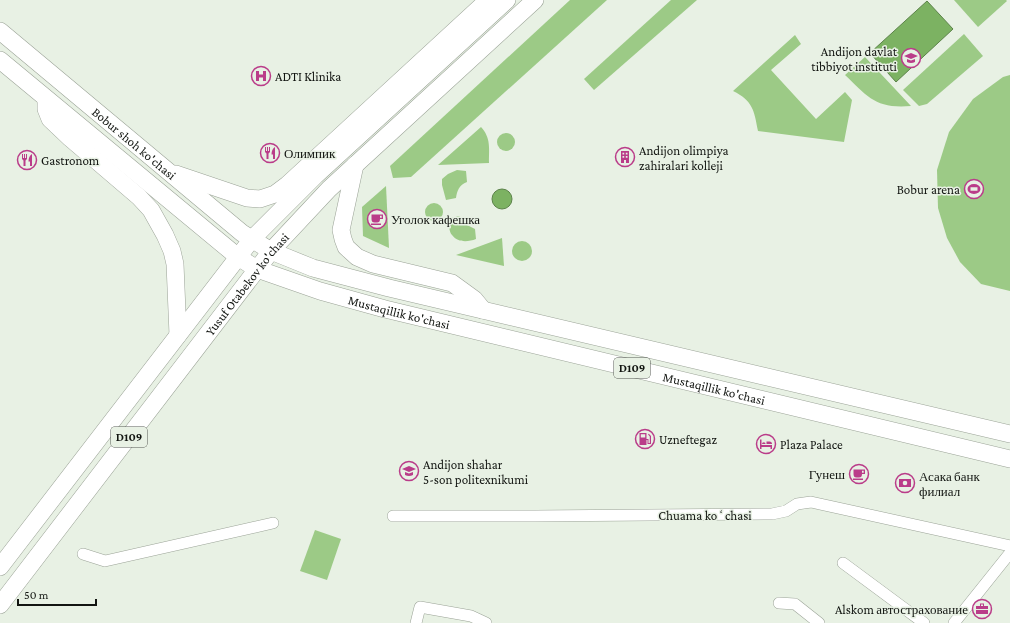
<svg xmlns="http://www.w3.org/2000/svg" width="1010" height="623" viewBox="0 0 1010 623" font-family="'Crimson Pro',serif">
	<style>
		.green { fill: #9cca86 }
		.water { fill: #7cb262; stroke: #5c834a }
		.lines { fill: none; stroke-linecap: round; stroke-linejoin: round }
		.street-casing { stroke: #9ba397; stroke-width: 12 }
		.primary-casing { stroke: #9ba397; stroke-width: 18 }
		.street { stroke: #fff; stroke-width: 11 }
		.primary { stroke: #fff; stroke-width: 17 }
		.labels { text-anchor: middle; stroke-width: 3; stroke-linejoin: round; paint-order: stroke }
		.shield { fill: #e8f1e4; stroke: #525750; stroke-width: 1 }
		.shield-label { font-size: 12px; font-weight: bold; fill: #121511 }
		.poi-label { font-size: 13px; fill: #121511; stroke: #e8f1e4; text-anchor: start }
		.street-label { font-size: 13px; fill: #121511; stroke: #e8f1e4 }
	</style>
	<rect width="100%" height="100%" fill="#e8f1e4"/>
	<g class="green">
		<path d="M 570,0 L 607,0 L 411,177 L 393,178 L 390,166 Z"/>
		<path d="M 671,0 L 697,0 L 594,90 L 584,79 Z"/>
		<path d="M 954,0 L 1006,0 L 1007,1 L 978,27 Z"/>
		<path d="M 964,34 L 983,56 L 927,104 L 919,106 L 903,90 Z"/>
		<path d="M 795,35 L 801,44 L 771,70 L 816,119 L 845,92 L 852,100 L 844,142 L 758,131 C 754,110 753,101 733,91 Z"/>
		<path d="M 865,57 L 911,106 C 876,109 868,97 845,75 Z"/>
		<path d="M 1010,75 L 1010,291 L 981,284 L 960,262 L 947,238 L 938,208 L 937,170 L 949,132 L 973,99 L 1003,77 Z"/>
		<path d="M 481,127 C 491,138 489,148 489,163 L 438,165 Z"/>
		<circle cx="506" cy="142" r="9"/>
		<path d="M 457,170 L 466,171 L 467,182 C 459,185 457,191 456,198 L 446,200 L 442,185 L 442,179 L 448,174 Z"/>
		<path d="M 386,186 L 389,248 L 363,236 L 362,207 Z"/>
		<circle cx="434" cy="212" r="9"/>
		<path d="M 459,216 L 467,225 L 475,229 L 476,239 C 468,242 458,243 452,235 C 449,232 449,224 448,219 Z"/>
		<path d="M 502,238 L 504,266 L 456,255 Z"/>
		<circle cx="522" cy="251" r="10"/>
		<path d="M 315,530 L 341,539 L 327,580 L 300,571 Z"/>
	</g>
	<g class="water">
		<path d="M 927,1 L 953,29 L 896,82 L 870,53 Z"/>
		<circle cx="502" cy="199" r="10"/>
	</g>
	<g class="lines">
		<g class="street-casing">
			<g id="street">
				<path d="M 393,516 L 535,516 L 772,514 L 786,511 L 797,504 L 811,502 L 1010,546"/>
				<path d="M 83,554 L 105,561 L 273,523"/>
				<path d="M 843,563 L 924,623"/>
				<path d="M 779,603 L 795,604 L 819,623"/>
				<path d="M 416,623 L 420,607 L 471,616 L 486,623"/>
				<path d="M 954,623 L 1010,553"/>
			</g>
		</g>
		<g class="primary-casing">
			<g id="primary">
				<path id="s1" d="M 0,31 L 242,233 L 271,251 L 313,268 L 389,288 L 1010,434"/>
				<path id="s2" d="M 0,60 L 238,257 L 257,269 L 320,291 L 385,309 L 1010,459"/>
				<path d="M 46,99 L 46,109 L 50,119 L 70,138 L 139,197 L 151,210 L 165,235 L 172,251 L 175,264 L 178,335"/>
				<path d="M 355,165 L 341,230 L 343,239 L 346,247 L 357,257 L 373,264 L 452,283 L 474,299 L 483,310"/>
				<path d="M 176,174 L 247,198 L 260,199 L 275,194 L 287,185 L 488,0"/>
				<path d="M 0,567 L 252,239 L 316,175 L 507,0"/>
				<path id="s3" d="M 0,605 L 271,251 L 329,189 L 535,0"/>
			</g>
		</g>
		<use href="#street" class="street"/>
		<use href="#primary" class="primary"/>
	</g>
	<defs>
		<g id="university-ring" transform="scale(1)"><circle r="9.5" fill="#e8f1e4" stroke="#ba3c89" stroke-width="1.5"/><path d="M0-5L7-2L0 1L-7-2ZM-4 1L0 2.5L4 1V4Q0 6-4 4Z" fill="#ba3c89"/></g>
		<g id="hospital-ring" transform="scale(1)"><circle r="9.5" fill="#e8f1e4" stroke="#ba3c89" stroke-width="1.5"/><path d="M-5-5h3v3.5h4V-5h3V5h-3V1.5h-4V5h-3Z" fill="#ba3c89"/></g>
		<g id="restaurant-ring" transform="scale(1)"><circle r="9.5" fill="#e8f1e4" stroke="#ba3c89" stroke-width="1.5"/><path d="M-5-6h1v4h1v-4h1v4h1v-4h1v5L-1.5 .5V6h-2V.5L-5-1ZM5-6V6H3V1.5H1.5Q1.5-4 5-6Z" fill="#ba3c89"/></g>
		<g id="building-ring" transform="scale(1)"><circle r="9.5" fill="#e8f1e4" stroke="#ba3c89" stroke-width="1.5"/><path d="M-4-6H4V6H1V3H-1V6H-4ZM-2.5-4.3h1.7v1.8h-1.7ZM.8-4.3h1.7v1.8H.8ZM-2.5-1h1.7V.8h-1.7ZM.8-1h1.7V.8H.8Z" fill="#ba3c89"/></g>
		<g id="stadium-ring" transform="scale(1)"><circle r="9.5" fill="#e8f1e4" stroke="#ba3c89" stroke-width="1.5"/><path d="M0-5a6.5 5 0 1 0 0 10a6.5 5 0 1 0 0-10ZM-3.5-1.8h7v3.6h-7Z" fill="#ba3c89"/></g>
		<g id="cafe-ring" transform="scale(1)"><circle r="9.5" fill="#e8f1e4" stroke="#ba3c89" stroke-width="1.5"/><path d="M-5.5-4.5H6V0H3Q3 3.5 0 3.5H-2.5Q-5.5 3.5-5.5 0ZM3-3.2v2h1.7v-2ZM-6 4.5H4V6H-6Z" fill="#ba3c89"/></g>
		<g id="fuel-ring" transform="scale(1)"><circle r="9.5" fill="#e8f1e4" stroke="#ba3c89" stroke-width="1.5"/><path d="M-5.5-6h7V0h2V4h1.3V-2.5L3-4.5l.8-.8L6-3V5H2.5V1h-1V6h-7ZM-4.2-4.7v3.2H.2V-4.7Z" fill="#ba3c89"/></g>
		<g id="hotel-ring" transform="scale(1)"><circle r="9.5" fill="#e8f1e4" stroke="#ba3c89" stroke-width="1.5"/><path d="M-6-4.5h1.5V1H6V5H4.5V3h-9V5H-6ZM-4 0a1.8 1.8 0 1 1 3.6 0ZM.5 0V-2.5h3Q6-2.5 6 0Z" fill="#ba3c89"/></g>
		<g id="bank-ring" transform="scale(1)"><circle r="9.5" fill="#e8f1e4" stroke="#ba3c89" stroke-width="1.5"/><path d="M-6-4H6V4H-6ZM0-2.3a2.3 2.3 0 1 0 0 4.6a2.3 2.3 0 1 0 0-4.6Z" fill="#ba3c89"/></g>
		<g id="office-ring" transform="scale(1)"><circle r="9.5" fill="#e8f1e4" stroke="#ba3c89" stroke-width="1.5"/><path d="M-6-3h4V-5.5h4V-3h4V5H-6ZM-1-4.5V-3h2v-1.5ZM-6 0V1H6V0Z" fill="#ba3c89"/></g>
	</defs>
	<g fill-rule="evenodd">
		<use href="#university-ring" x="911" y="58"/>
		<use href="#hospital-ring" x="261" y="76"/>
		<use href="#restaurant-ring" x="270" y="153"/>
		<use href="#building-ring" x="625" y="157"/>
		<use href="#restaurant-ring" x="27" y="160"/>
		<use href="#stadium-ring" x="974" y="189"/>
		<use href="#cafe-ring" x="377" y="219"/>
		<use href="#fuel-ring" x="645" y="439"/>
		<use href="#hotel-ring" x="766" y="444"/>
		<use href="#university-ring" x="409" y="471"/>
		<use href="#cafe-ring" x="859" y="474"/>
		<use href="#bank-ring" x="905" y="483"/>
		<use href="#office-ring" x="982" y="609"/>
	</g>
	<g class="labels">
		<g class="shield">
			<rect x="614" y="358" width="36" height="20" rx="3"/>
			<rect x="111" y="427" width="36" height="20" rx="3"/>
		</g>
		<g class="shield-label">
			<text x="632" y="372">D109</text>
			<text x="129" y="441">D109</text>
		</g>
		<g class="poi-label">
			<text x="897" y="56" text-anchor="end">Andijon davlat<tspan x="897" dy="15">tibbiyot instituti</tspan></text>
			<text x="275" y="81">ADTI Klinika</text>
			<text x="639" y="155">Andijon olimpiya<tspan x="639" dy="15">zahiralari kolleji</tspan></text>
			<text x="284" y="158">Олимпик</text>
			<text x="41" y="165">Gastronom</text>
			<text x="960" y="194" text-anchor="end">Bobur arena</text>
			<text x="391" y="224">Уголок кафешка</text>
			<text x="659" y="444">Uzneftegaz</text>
			<text x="780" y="449">Plaza Palace</text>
			<text x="423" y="469">Andijon shahar<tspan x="423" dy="15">5-son politexnikumi</tspan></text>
			<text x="845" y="479" text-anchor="end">Гунеш</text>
			<text x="919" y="481">Асака банк<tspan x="919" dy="15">филиал</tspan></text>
			<text x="968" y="614" text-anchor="end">Alskom автострахование</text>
		</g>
		<g class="street-label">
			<text dy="5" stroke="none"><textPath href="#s1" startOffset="175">Bobur shoh ko'chasi</textPath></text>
			<text dy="5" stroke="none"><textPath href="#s3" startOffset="405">Yusuf Otabekov ko'chasi</textPath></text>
			<text dy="5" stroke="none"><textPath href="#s2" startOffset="480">Mustaqillik ko'chasi</textPath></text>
			<text dy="5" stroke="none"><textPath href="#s2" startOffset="804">Mustaqillik ko'chasi</textPath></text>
			<text x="705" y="520">Chuama koʻchasi</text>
		</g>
	</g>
	<path d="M18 599v6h78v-6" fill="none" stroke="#121511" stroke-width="2"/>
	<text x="24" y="599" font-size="12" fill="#121511" stroke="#e8f1e4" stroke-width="3" paint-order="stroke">50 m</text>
</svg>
